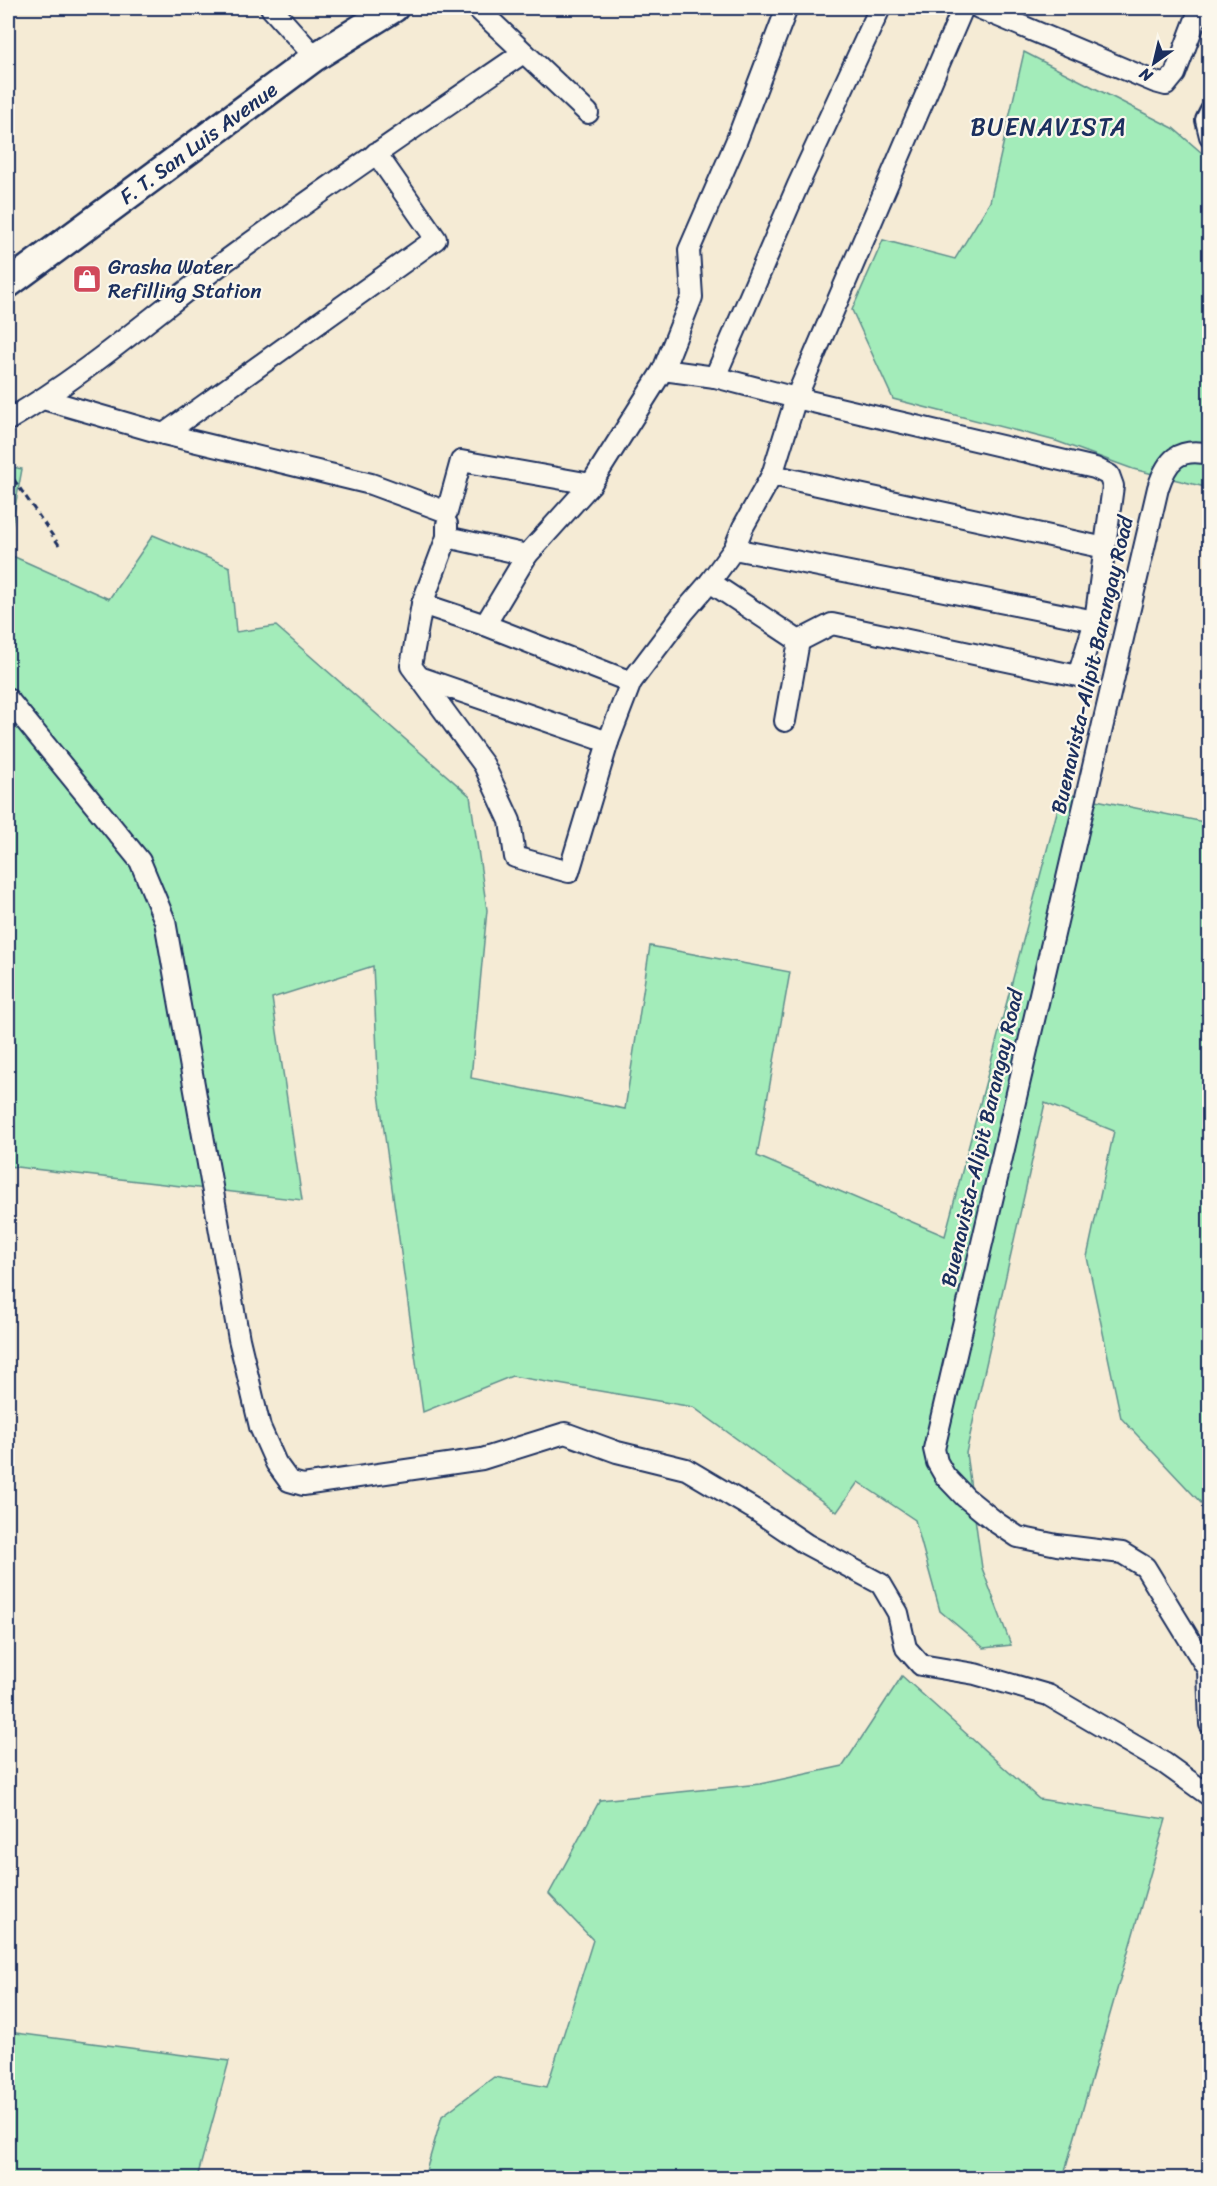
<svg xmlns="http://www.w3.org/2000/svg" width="1217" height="2186" viewBox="0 0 1217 2186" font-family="Sriracha,sans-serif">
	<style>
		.green { fill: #a3ecba; stroke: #5f8e8c; stroke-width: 1.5 }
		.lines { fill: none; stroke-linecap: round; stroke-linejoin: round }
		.street-casing { stroke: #1b2f5e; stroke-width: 24 }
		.secondary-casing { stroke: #1b2f5e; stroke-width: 32 }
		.path { stroke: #1b2f5e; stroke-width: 3; stroke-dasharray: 6 4.5; stroke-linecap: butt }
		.street { stroke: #fbf7ec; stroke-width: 20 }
		.secondary { stroke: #fbf7ec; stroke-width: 27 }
		.labels { text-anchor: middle; stroke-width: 4.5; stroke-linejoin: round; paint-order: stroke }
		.street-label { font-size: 21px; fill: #1b2f5e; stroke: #fbf7ec }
		.poi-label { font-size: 21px; fill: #1b2f5e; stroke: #fbf7ec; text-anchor: start }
		.quarter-label { font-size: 24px; letter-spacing: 1.5px; fill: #1b2f5e; stroke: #fbf7ec }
	</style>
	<rect width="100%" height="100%" fill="#f5ebd5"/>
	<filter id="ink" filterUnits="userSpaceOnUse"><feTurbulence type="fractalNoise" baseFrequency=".0167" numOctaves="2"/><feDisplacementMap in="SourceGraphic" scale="12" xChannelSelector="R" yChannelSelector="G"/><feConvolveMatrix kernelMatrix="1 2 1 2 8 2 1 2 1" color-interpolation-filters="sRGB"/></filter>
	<g filter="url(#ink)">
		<g class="green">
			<path d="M 1024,52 L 1173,128 L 1209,159 L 1209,488 L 1133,469 L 1056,441 L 893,399 L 852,310 L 883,240 L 955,259 L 990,202 Z"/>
			<path d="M 8,466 L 22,469 L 8,545 Z"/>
			<path d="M 153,535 L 230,567 L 236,632 L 276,626 L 470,796 L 487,910 L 471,1078 L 625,1109 L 650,946 L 790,972 L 757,1156 L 945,1236 L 1062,793 L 1209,823 L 1209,1515 L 1202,1504 L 1121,1418 L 1087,1257 L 1114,1131 L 1045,1103 L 966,1453 L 982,1568 L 1011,1645 L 984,1648 L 940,1611 L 915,1520 L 858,1482 L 837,1512 L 693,1407 L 512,1376 L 423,1412 L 379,1094 L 373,966 L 272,998 L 302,1200 L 8,1166 L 8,554 L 109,599 Z"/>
			<path d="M 902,1676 L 1039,1799 L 1166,1819 L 1063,2178 L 424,2178 L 442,2116 L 494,2077 L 547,2087 L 593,1940 L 549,1894 L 600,1800 L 760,1784 L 843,1766 Z"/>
			<path d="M 8,2032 L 229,2061 L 197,2178 L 8,2178 Z"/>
		</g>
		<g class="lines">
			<g class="street-casing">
				<g id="street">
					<path d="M 271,8 L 315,57"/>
					<path d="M 477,8 L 588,113"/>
					<path d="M 979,8 L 1155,82 L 1166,85 L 1175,74 L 1200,8"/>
					<path d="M 1210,112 L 1206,120 L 1210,136"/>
					<path d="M 663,370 L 692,297 L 689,250 L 736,142 L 787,8"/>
					<path d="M 715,377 L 798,185 L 880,8"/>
					<path d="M 43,399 L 164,434 L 371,484 L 447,512 L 461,461 L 591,484"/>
					<path d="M 8,420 C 89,373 160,309 235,254 C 330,185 426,119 523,53"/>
					<path d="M 164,434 L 436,239 L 376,153"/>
					<path d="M 1210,454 C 1178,447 1167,460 1158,488 L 934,1449 L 937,1462 L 945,1476 L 965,1497 L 997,1523 L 1018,1537 L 1057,1545 L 1122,1553 L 1145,1567 L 1208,1670 L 1210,1724"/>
					<path d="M 772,475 L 1105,548"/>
					<path d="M 447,524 L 447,537 L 527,555"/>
					<path d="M 447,537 L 422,604 L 411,666 L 484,765 L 510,821 L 515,857 L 569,872 L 608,742 L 631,682 L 684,612 L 710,582 L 734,549 L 743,527 L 772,475 L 796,398 L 963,8"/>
					<path d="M 734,549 L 1095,621"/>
					<path d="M 710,582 L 799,641 L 785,721"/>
					<path d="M 422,604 L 485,625 L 631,682"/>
					<path d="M 485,625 L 527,555 L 591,484 L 663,370 L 715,377 L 796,398 L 1095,468 L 1109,475 L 1113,486 L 1095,621 L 1078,676 L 832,624 L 799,641"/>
					<path d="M 419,677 L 608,742"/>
					<path d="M 8,699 L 140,861 L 165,921 L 239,1339 L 260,1427 L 276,1463 L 289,1481 L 303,1485 L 482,1459 L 565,1433 L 617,1452 L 686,1469 L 757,1511 L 806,1544 L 881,1584 L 898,1613 L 906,1648 L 921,1665 L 975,1674 L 1048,1695 L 1164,1763 L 1210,1796"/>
				</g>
			</g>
			<g class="secondary-casing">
				<g id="secondary">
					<path id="s1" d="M 8,284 L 315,57 L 394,8"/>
				</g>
			</g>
			<path class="path" d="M 8,471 L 59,545"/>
			<use href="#street" class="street"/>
			<use href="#secondary" class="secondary"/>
		</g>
	</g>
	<defs>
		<g id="shop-square" transform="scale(1.5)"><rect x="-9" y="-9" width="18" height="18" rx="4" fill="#d1495b" stroke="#fbf7ec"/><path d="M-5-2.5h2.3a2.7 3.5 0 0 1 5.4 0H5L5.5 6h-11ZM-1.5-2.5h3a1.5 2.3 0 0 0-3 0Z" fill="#fff"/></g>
	</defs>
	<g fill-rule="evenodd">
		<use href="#shop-square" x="87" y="279"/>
	</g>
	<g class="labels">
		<g class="street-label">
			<text dy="7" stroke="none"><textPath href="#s1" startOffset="237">F. T. San Luis Avenue</textPath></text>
			<text transform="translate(1092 665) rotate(-77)" y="7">Buenavista-Alipit Barangay Road</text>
			<text transform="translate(982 1138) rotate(-77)" y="7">Buenavista-Alipit Barangay Road</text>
		</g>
		<g class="poi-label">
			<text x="108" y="274">Grasha Water<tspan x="108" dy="24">Refilling Station</tspan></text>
		</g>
		<g class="quarter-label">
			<text x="1049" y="135">BUENAVISTA</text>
		</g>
	</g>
	<rect width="1217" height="2186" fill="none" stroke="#fbf7ec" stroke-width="30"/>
	<rect x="15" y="15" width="1187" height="2156" fill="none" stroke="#1b2f5e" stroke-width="2" filter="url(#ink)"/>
	<g transform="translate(1154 63) rotate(214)" stroke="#fbf7ec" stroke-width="4.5" paint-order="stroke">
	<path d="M0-4.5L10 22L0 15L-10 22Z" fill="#1b2f5e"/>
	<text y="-9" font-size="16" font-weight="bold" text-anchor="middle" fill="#1b2f5e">N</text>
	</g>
</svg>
